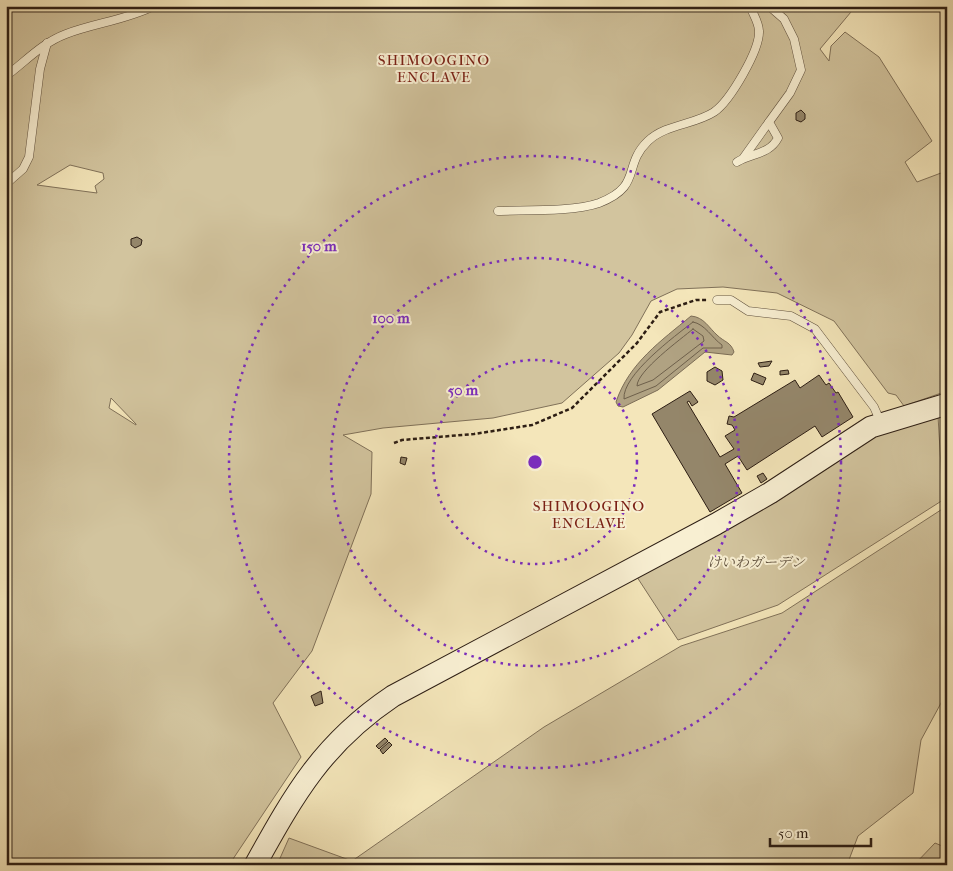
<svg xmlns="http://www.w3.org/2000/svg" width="953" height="871" viewBox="0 0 953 871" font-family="'IM FELL French Canon','Noto Serif JP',serif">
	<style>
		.green { fill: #d2c49e; stroke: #807159; fill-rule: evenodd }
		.water { fill: #b0a282; stroke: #7c6d56 }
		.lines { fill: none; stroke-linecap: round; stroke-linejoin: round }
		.shore { stroke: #6e604b; stroke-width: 1 }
		.building { fill: #94866a; stroke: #2d1e14 }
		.lane-casing { stroke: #5f503e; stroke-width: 9 }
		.secondary-casing { stroke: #2d1e14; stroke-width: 23 }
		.path { stroke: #2d1e14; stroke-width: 2.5; stroke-dasharray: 4 2.5; stroke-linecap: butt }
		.lane { stroke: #f8efd2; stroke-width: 8 }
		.secondary { stroke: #f8efd2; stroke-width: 21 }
		.ring { fill: none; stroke: #7b2cbf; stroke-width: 2.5; stroke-dasharray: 2.5 5 }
		.labels { text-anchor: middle; stroke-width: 4; stroke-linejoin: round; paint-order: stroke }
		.park-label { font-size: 14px; font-style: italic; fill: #5f503d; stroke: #f8efd2 }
		.neighbourhood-label { font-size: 15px; letter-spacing: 1px; fill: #7a1f14; stroke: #f8efd2 }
		.centre { fill: #7b2cbf; stroke: #f8efd2; stroke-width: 2.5 }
		.ring-label { font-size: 15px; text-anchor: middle; font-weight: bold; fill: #7b2cbf; stroke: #f8efd2; stroke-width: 4; stroke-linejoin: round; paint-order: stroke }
	</style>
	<rect width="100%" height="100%" fill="#f4e6ba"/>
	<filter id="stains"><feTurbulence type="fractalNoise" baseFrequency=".004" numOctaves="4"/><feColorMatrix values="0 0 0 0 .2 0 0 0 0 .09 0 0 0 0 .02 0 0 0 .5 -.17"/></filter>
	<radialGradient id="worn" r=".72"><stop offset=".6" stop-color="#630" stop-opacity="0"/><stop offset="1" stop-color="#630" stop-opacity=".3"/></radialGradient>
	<g class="green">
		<path d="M 6,6 L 856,6 L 820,49 L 829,61 L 831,46 L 845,32 L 879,57 L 932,141 L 905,162 L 917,182 L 941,173 L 947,180 L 947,391 L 904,406 L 896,395 L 888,393 L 834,321 L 777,293 L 723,287 L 677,289 L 651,301 L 632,335 L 619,353 L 562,403 L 493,418 L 383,428 L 343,435 L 372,452 L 371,494 L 312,651 L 273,703 L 301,757 L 229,865 L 6,865 ZM 70,165 L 103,173 L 104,179 L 95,186 L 97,193 L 37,185 ZM 111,398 L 136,424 L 136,425 L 109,408 Z"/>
		<path d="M 938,416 L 943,500 L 778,605 L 678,640 L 635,574 L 865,436 Z"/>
		<path d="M 947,506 L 947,692 L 921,740 L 913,793 L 858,836 L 847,865 L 277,865 L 289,838 L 352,861 L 544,727 L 681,646 L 782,613 Z"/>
		<path d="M 935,843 L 947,848 L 947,865 L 914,865 Z"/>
	</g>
	<path class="water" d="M 691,316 C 704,317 709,328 717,335 C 724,342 731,342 734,352 L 732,355 L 705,352 L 658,390 L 623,407 L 618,406 L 616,402 C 629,363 661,341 691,316 Z"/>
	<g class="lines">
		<g class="shore">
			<path d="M 693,322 C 705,324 712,338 722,345 L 722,348 L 703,348 L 656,386 L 624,399 C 622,375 675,336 693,322 Z"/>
			<path d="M 693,329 L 703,336 L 704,341 L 653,380 L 637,386 C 637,371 681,339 693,329 Z"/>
		</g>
	</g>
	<g class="building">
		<path d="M 801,110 L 805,114 L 805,119 L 801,122 L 796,120 L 796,113 Z"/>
		<path d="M 137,237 L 142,240 L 141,245 L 135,248 L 131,245 L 131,239 Z"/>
		<path d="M 772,361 L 769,366 L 760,367 L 758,363 Z"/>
		<path d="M 715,367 L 722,371 L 723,380 L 715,385 L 707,381 L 707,372 Z"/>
		<path d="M 788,370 L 789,374 L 780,375 L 780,371 Z"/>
		<path d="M 754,373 L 766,378 L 763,385 L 751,380 Z"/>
		<path d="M 819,375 L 826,385 L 829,383 L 836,393 L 838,392 L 853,417 L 822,437 L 815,426 L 747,470 L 738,456 L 725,464 L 742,493 L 710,512 L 652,414 L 690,391 L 698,402 L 692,406 L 689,401 L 687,402 L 720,457 L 734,449 L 725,436 L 735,430 L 732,425 L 727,424 L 729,416 L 734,417 L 795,380 L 800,388 Z"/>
		<path d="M 401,457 L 407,458 L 405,465 L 400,463 Z"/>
		<path d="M 763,473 L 767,479 L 761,483 L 757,476 Z"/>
		<path d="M 321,691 L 323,703 L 315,706 L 311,696 Z"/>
		<path d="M 385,738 L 388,741 L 379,749 L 376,746 Z"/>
		<path d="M 389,742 L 392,745 L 383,754 L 380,750 Z"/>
	</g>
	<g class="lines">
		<g class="lane-casing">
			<g id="lane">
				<path d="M 6,76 C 26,61 42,43 66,34 C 95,23 126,20 154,6"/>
				<path d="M 744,157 L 769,122"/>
				<path d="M 737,162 C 751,153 769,155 778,138 L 769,122 L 790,93 L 801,70 L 794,39 L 784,19 L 769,6"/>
				<path d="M 6,184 L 23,169 L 29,157 L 40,69 L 47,43"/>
				<path d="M 498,211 C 526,210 574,212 599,203 C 643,186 622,166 648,141 C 666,124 694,125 714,112 C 730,101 760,50 759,31 C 759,23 753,14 750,6"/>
				<path d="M 717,300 L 731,300 L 748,311 L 791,316 L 815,329 L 874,407 L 881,423"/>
			</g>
		</g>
		<g class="secondary-casing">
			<path id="secondary" d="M 255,865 C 295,793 323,743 393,696 L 716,524 L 770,493 L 871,427 L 947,404"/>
		</g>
		<path class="path" d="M 394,443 L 402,440 L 474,434 L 532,425 L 572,408 L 637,343 L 660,312 L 696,300 L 708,300"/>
		<use href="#lane" class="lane"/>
		<use href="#secondary" class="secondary"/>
	</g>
	<g class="ring">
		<circle cx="535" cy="462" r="102"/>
		<circle cx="535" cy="462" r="204"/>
		<circle cx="535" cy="462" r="306"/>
	</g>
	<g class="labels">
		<g class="park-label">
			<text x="756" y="567">けいわガーデン</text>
		</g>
		<g class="neighbourhood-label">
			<text x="434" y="65">SHIMOOGINO<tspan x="434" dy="17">ENCLAVE</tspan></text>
			<text x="589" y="511">SHIMOOGINO<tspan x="589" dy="17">ENCLAVE</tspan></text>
		</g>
	</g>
	<circle cx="535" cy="462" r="8" class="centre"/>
	<g class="ring-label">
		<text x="319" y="251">150 m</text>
		<text x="391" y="323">100 m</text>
		<text x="463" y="395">50 m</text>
	</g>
	<rect width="953" height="871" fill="none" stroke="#f4e6ba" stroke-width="25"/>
	<rect x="8" y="8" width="938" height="856" fill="none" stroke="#2d1e14" stroke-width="2.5"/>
	<rect x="12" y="12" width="928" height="846" fill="none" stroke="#2d1e14"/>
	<path d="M770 838v8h101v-8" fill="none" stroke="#2d1e14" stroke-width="2.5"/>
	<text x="778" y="838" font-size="15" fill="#2d1e14" stroke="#f8efd2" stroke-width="4" paint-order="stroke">50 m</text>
	<rect width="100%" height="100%" filter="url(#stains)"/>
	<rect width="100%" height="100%" fill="url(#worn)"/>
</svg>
